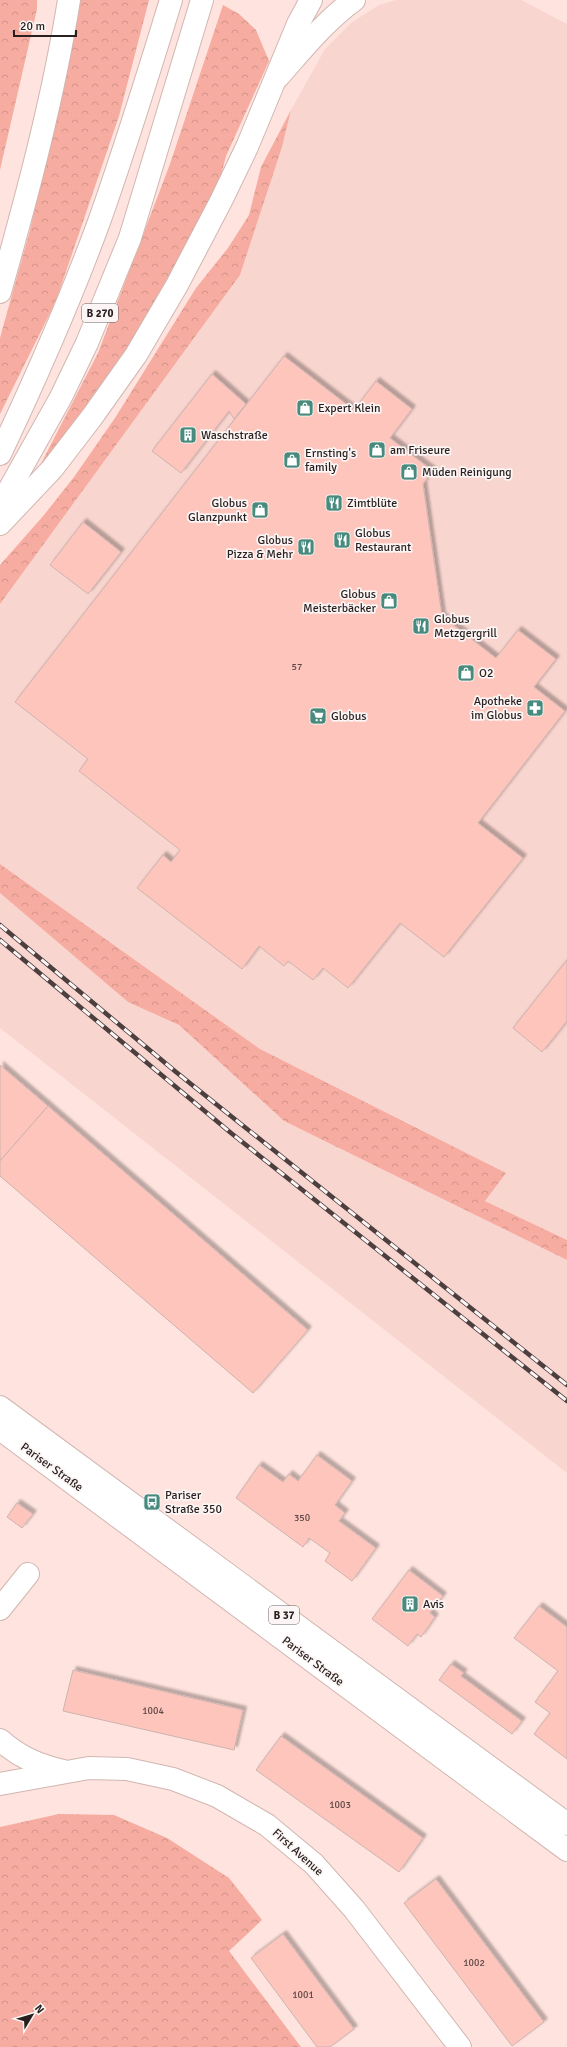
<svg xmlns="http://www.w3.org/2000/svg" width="567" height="2047" viewBox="0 0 567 2047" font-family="Signika,sans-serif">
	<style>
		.built { fill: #f9d5cf }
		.forest { fill: url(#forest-crowns) }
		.building { fill: #fec5bc; stroke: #cdb3ae; filter: url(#shadow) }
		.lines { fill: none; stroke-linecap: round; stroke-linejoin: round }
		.street-casing { stroke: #d1b6b1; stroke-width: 24 }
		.secondary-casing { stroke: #d1b6b1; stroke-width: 24 }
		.primary-casing { stroke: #d1b6b1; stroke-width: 24 }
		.highway-casing { stroke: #d1b6b1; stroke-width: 24 }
		.street { stroke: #fff; stroke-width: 22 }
		.secondary { stroke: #fff; stroke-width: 22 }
		.primary { stroke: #fff; stroke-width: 22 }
		.highway { stroke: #fff; stroke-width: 22 }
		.rail-casing { stroke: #4c3f3e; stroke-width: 4.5 }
		.rail { stroke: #fbf6f5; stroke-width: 3; stroke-dasharray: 9; stroke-linecap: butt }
		.labels { text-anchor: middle; stroke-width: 3.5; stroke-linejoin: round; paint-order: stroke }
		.number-label { font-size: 10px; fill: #5e4846 }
		.shield { fill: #fbf6f5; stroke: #68605e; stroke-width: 1 }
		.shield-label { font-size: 11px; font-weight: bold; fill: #291f1e }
		.poi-label { font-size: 12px; fill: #291f1e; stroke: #fbf6f5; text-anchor: start }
		.street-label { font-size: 12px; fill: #291f1e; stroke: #fbf6f5 }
	</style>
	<defs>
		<pattern id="forest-crowns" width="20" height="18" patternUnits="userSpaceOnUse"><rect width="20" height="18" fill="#f6aca0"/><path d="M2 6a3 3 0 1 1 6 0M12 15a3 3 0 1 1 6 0" fill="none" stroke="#d39489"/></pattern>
		<filter id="shadow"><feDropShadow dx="3.5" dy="-3.5" stdDeviation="1" flood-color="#0004"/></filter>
	</defs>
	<rect width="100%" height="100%" fill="#ffe3de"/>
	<g class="built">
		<path d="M 396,0 L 521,0 L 567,24 L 567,1240 L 485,1201 L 506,1173 L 260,1049 L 0,864 L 0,604 L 240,275 L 282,147 L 291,110 L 325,49 L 351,23 L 379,5 Z"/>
		<path d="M 0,893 L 128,1002 L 179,1025 L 284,1121 L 567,1260 L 567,1473 L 0,1028 Z"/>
	</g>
	<g class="forest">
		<path d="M 0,0 L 37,0 L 37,9 L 0,170 Z"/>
		<path d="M 78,0 L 149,0 L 119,116 L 56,301 L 0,414 L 0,338 L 30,230 L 66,69 Z"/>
		<path d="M 223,5 L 239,14 L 256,30 L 269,61 L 226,156 L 219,183 L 144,323 L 97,395 L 31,483 L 98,353 L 170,164 Z"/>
		<path d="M 291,110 L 282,147 L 240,275 L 0,604 L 0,565 L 44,515 L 74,477 L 115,418 L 196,288 L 228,248 L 249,215 L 261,167 Z"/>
		<path d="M 0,864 L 260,1049 L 506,1173 L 485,1201 L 567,1240 L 567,1260 L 284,1121 L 179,1025 L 128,1002 L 0,893 Z"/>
		<path d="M 59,1814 L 114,1815 L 167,1838 L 229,1878 L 262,1920 L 229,1951 L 301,2047 L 0,2047 L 0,1827 Z"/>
	</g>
	<g class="building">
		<path d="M 284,356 L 354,410 L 376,381 L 412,409 L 390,438 L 433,471 L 423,484 L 442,616 L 496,658 L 518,630 L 556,659 L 534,687 L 565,711 L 478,823 L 523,858 L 444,957 L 400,923 L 348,988 L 323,968 L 313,980 L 288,961 L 284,966 L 259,946 L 242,969 L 137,888 L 163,855 L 171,862 L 180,850 L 79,771 L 88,759 L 15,702 Z"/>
		<path d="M 212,374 L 246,404 L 234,419 L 229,411 L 181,473 L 152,451 Z"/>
		<path d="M 83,522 L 121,552 L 88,594 L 50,565 Z"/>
		<path d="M 567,960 L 567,1021 L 542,1052 L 513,1028 Z"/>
		<path d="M 0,1065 L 48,1106 L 0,1161 Z"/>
		<path d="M 48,1106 L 308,1330 L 253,1393 L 0,1176 L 0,1161 Z"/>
		<path d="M 317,1455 L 352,1481 L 335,1505 L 345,1513 L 339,1521 L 376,1548 L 352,1581 L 325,1561 L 330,1553 L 309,1538 L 303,1547 L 236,1498 L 259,1465 L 283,1482 L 289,1474 L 298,1481 Z"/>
		<path d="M 17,1503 L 33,1514 L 22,1528 L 7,1517 Z"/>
		<path d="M 409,1570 L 443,1596 L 430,1613 L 435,1617 L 421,1637 L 417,1634 L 408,1646 L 372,1619 Z"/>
		<path d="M 539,1606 L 567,1627 L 567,1759 L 534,1734 L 550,1713 L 535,1702 L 558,1671 L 514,1638 Z"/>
		<path d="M 451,1664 L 464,1673 L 461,1676 L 522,1721 L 512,1734 L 439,1680 Z"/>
		<path d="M 73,1670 L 243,1710 L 234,1750 L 63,1711 Z"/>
		<path d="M 281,1736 L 423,1838 L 399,1872 L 256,1770 Z"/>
		<path d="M 436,1879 L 544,2022 L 512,2046 L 404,1903 Z"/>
		<path d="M 283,1934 L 354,2029 L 330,2047 L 317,2047 L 251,1958 Z"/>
	</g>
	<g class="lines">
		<g class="street-casing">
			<g id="street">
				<path d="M 0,1609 L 28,1574"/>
				<path d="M 0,1740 C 19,1757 38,1765 63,1771"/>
				<path d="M 0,1784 L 89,1768 L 127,1769 L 173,1779 L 217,1796 L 267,1825 L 314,1864 L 354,1909 L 460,2047"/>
			</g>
		</g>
		<g class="secondary-casing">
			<path id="secondary" d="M 278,77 C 302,50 325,21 354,0"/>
		</g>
		<g class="primary-casing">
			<g id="primary">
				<path d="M 0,1407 L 567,1824"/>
				<path d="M 0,1429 L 567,1850"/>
			</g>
		</g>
		<g class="highway-casing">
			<g id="highway">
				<path d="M 0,292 C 27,196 53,99 69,0"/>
				<path d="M 0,454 C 36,378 70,301 99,222 C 125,149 148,75 171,0"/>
				<path d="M 0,506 L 61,397 L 87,343 L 130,238 L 202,0"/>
				<path d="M 0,524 L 52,469 L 92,417 L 136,355 L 177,285 L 221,201 L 247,147 L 298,24 L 311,0"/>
			</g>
		</g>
		<use href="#street" class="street"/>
		<use href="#secondary" class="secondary"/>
		<use href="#primary" class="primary"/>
		<use href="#highway" class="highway"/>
		<g class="rail-casing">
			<g id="rail">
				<path d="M 0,925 L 176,1072 L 567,1385"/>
				<path d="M 0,940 L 231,1133 L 567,1401"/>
			</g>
		</g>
		<use href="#rail" class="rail"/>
	</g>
	<defs>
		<g id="shop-square" transform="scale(0.9)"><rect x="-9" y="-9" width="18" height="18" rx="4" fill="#488b7e" stroke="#fbf6f5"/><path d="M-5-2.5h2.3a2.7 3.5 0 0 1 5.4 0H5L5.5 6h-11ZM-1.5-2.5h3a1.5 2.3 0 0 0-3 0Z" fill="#fff"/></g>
		<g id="building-square" transform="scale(0.9)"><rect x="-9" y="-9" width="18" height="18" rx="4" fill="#488b7e" stroke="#fbf6f5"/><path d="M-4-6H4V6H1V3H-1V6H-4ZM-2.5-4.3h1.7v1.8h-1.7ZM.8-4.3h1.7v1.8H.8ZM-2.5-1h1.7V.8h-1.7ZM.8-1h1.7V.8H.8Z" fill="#fff"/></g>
		<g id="restaurant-square" transform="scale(0.9)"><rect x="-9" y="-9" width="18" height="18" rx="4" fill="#488b7e" stroke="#fbf6f5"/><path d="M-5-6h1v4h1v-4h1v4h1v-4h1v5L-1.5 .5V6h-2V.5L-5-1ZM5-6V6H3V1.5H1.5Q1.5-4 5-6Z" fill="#fff"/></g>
		<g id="pharmacy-square" transform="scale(0.9)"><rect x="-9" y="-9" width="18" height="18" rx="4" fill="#488b7e" stroke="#fbf6f5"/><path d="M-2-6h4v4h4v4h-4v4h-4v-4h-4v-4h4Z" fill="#fff"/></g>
		<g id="supermarket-square" transform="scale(0.9)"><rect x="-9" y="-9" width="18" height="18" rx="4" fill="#488b7e" stroke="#fbf6f5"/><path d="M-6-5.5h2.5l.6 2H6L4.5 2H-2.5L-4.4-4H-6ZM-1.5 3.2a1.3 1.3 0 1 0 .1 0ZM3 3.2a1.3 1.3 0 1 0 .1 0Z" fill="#fff"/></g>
		<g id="bus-square" transform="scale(0.9)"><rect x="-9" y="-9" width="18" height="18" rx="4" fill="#488b7e" stroke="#fbf6f5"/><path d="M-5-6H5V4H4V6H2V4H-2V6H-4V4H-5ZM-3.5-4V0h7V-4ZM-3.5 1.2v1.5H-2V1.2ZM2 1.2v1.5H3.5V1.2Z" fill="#fff"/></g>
	</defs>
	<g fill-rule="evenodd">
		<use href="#shop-square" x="305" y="408"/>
		<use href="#building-square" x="188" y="435"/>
		<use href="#shop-square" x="377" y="450"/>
		<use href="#shop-square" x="292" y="460"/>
		<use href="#shop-square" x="409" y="472"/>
		<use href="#restaurant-square" x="334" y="503"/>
		<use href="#shop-square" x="260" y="510"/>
		<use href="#restaurant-square" x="342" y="540"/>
		<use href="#restaurant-square" x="306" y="547"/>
		<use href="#shop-square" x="389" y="601"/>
		<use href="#restaurant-square" x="421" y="626"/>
		<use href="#shop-square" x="466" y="673"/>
		<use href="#pharmacy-square" x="535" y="708"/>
		<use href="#supermarket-square" x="318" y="716"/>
		<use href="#bus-square" x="152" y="1502"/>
		<use href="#building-square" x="410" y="1604"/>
	</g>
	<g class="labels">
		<g class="number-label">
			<text x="297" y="670">57</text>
			<text x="302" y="1521">350</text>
			<text x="153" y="1714">1004</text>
			<text x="340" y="1808">1003</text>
			<text x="474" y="1966">1002</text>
			<text x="303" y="1998">1001</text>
		</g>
		<g class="shield">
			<rect x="82" y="304" width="36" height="18" rx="3"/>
			<rect x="269" y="1606" width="30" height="18" rx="3"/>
		</g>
		<g class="shield-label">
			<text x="100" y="317">B 270</text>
			<text x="284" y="1619">B 37</text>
		</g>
		<g class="poi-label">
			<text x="318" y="412">Expert Klein</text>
			<text x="201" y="439">Waschstraße</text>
			<text x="390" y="454">am Friseure</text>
			<text x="305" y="457">Ernsting's<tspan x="305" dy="14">family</tspan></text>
			<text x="422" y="476">Müden Reinigung</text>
			<text x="247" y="507" text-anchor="end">Globus<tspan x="247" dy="14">Glanzpunkt</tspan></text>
			<text x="347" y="507">Zimtblüte</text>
			<text x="355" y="537">Globus<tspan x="355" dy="14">Restaurant</tspan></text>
			<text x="293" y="544" text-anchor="end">Globus<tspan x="293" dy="14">Pizza &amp; Mehr</tspan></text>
			<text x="376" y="598" text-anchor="end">Globus<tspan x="376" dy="14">Meisterbäcker</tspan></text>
			<text x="434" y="623">Globus<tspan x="434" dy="14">Metzgergrill</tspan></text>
			<text x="479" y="677">O2</text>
			<text x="522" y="705" text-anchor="end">Apotheke<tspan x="522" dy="14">im Globus</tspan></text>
			<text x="331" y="720">Globus</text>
			<text x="165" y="1499">Pariser<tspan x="165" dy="14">Straße 350</tspan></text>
			<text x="423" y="1608">Avis</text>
		</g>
		<g class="street-label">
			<text transform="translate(52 1467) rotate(36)" y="4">Pariser Straße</text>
			<text transform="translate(313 1661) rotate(37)" y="4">Pariser Straße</text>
			<text transform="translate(298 1852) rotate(42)" y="4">First Avenue</text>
		</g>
	</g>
	<g transform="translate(32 2015) rotate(52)" stroke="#fbf6f5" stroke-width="3" paint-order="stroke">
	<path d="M0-3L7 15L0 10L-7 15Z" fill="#291f1e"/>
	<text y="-6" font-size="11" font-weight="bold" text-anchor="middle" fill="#291f1e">N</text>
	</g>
	<path d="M14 30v6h62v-6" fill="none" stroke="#291f1e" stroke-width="2"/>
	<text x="20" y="30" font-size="12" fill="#291f1e" stroke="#fbf6f5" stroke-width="3" paint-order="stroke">20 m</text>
</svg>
